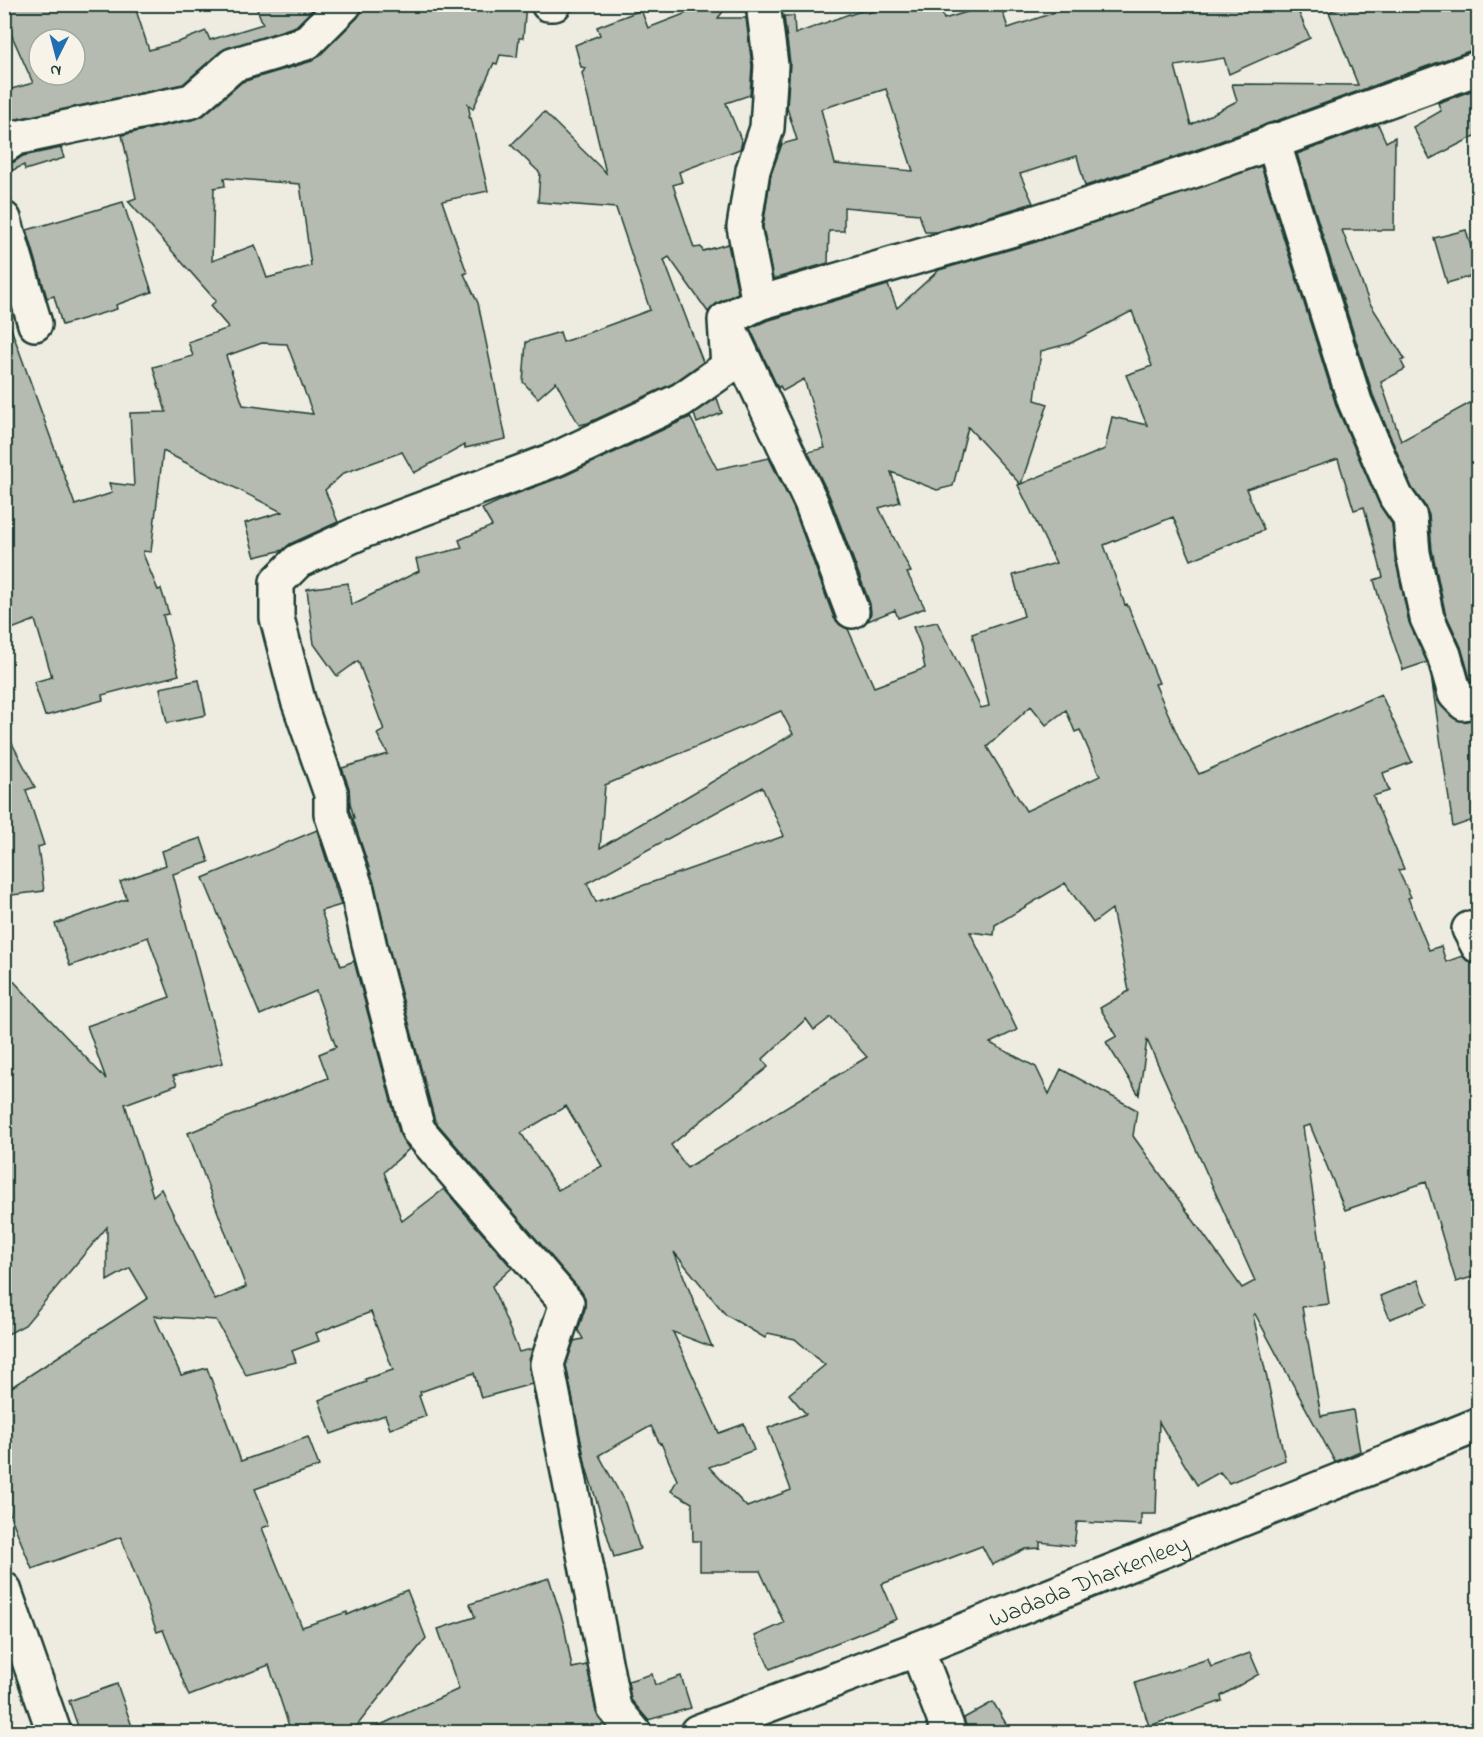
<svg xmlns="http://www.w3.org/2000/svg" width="1483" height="1737" viewBox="0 0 1483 1737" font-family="'Indie Flower',sans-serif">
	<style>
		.building { fill: #b5bbb0; stroke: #1f3d34; stroke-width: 1.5; fill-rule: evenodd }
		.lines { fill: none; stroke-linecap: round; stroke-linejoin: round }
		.street-casing { stroke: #1f3d34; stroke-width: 38 }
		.secondary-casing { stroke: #1f3d34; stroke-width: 38 }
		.street { stroke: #f7f3e8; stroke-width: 33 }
		.secondary { stroke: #f7f3e8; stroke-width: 33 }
		.labels { text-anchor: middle; stroke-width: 6; stroke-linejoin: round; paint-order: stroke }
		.street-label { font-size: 24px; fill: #1f3d34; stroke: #f7f3e8 }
	</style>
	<rect width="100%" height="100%" fill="#eeece1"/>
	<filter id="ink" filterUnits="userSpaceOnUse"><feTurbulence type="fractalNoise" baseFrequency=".0167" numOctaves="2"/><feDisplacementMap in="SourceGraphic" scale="12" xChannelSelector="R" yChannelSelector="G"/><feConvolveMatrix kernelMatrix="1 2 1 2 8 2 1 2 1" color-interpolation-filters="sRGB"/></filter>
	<g filter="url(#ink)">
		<g class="building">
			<path d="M 4,4 L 134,4 L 149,50 L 181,41 L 206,31 L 210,40 L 263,24 L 255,4 L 318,4 L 296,26 L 221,51 L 183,84 L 12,120 L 4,123 L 4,91 L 33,83 L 4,18 ZM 39,39 L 75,39 L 75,75 L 39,75 Z"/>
			<path d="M 363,4 L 526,4 L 523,38 L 519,38 L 517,57 L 500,55 L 497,64 L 494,63 L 473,109 L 468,104 L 470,114 L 469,118 L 471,118 L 488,191 L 442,201 L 467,273 L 464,274 L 478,303 L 506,439 L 465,448 L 465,445 L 414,473 L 402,452 L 344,473 L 325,490 L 338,522 L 290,544 L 283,550 L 255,557 L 245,523 L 282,512 L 163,451 L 151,552 L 143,551 L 143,554 L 158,590 L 161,589 L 169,614 L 163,615 L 179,675 L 102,695 L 103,700 L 45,716 L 34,682 L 52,677 L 35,620 L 4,632 L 4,320 L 8,320 L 75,505 L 112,493 L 109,483 L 134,486 L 130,413 L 166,412 L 153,367 L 193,356 L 188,342 L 229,328 L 210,306 L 216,301 L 128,201 L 136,198 L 122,135 L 196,119 L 204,115 L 242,82 L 312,61 L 319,56 L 358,17 ZM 224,178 L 300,184 L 311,266 L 267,278 L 255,245 L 212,261 L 214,188 L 225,186 ZM 262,343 L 287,344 L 313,414 L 243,405 L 226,356 Z"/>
			<path d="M 710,4 L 729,4 L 718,18 L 746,18 L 752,66 L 750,95 L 726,103 L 742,142 L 740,149 L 679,172 L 682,182 L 673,185 L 694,248 L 701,247 L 703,251 L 728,244 L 738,293 L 717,303 L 708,312 L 669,257 L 664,260 L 703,362 L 672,384 L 588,423 L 579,425 L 556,382 L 538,398 L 523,382 L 526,342 L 560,332 L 563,342 L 650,310 L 616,208 L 538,202 L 540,173 L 511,145 L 544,112 L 606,173 L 582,73 L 586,68 L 581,67 L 575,45 L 600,35 L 597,27 L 641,10 L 648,28 Z"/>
			<path d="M 890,4 L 938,4 L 944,19 L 993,4 L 1000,4 L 1008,28 L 1080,4 L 1295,4 L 1310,38 L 1229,74 L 1224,58 L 1175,66 L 1191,125 L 1237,101 L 1232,84 L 1358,85 L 1329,12 L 1345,4 L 1479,4 L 1479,50 L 1472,50 L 1193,151 L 1085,186 L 1077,156 L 1020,174 L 1033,203 L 937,232 L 925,232 L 919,214 L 844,207 L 844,231 L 829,231 L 828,263 L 773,279 L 763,227 L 771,174 L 782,144 L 797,140 L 787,108 L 790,63 L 784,16 L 794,16 L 795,34 L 849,14 L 850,15 L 866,9 L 868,13 ZM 886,89 L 913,171 L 835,164 L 821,109 Z"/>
			<path d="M 1479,88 L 1479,134 L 1430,159 L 1413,127 L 1441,111 L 1438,103 Z"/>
			<path d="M 1378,124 L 1386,142 L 1395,137 L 1394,230 L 1342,230 L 1369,302 L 1405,359 L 1401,361 L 1405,369 L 1381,382 L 1401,441 L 1479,398 L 1479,681 L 1471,682 L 1461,647 L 1445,612 L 1432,550 L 1429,515 L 1425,506 L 1412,488 L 1373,395 L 1297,154 Z"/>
			<path d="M 61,148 L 64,158 L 25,170 L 24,165 L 4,174 L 4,165 L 14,162 L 23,156 Z"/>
			<path d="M 1261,166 L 1337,408 L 1379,504 L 1392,524 L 1395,557 L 1409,622 L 1427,662 L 1403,670 L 1381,605 L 1374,580 L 1383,577 L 1364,507 L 1354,510 L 1338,459 L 1246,489 L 1264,530 L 1191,560 L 1173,517 L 1104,545 L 1125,605 L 1127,604 L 1159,683 L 1155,684 L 1182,745 L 1199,774 L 1381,694 L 1412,762 L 1383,773 L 1389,791 L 1373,796 L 1404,869 L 1398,870 L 1411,897 L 1408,898 L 1429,950 L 1441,946 L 1446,962 L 1462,956 L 1469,962 L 1479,965 L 1479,1275 L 1456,1282 L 1426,1182 L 1345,1210 L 1310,1125 L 1303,1127 L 1329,1304 L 1302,1307 L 1321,1416 L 1353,1410 L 1360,1451 L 1335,1462 L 1255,1314 L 1253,1315 L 1285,1460 L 1229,1483 L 1220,1472 L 1197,1485 L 1159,1422 L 1156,1514 L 1141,1514 L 1141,1525 L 1077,1522 L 1074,1546 L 1040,1542 L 1040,1548 L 1025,1549 L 992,1565 L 982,1546 L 882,1584 L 897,1619 L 770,1669 L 755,1636 L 784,1623 L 760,1571 L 700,1571 L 700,1541 L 693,1541 L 692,1503 L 671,1491 L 677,1480 L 661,1443 L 660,1444 L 651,1426 L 599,1455 L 625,1503 L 640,1549 L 614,1557 L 586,1467 L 566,1365 L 574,1341 L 583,1339 L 578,1330 L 585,1309 L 585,1299 L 581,1291 L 435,1121 L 389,948 L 375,886 L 353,819 L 354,818 L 350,803 L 349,788 L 342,768 L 388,754 L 377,734 L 384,730 L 358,661 L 337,676 L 314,644 L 307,589 L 348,583 L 351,605 L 419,571 L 416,559 L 462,548 L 459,540 L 492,526 L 482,509 L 508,497 L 564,476 L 690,417 L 717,469 L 769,458 L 794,509 L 834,618 L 840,625 L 848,629 L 874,687 L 925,668 L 920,644 L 913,627 L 937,622 L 981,708 L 989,706 L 972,634 L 1024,616 L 1013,575 L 1056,563 L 1018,485 L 1020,484 L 968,427 L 953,486 L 937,490 L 891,472 L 900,502 L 879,508 L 911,572 L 907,573 L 925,608 L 898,618 L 895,610 L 868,621 L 871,613 L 870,604 L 829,495 L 808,452 L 825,448 L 804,379 L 783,391 L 780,386 L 778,388 L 750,328 L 766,321 L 888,285 L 897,308 L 939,270 L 1036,242 ZM 1132,311 L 1152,366 L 1126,375 L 1147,425 L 1112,417 L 1105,449 L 1021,484 L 1048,404 L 1035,400 L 1041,351 L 1071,343 ZM 1031,706 L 1046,725 L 1066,710 L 1075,732 L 1080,730 L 1100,776 L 1026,811 L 987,747 ZM 781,711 L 793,734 L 600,848 L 605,785 ZM 762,787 L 784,836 L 596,902 L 587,883 ZM 1065,883 L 1093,923 L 1112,909 L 1129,991 L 1100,1008 L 1117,1036 L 1106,1042 L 1139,1095 L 1147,1040 L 1255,1281 L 1242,1288 L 1133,1136 L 1137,1110 L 1061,1069 L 1049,1094 L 1036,1067 L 990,1043 L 1017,1030 L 970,932 L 994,935 L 995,925 ZM 831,1017 L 867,1057 L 687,1168 L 671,1145 L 768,1067 L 763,1059 L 806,1019 L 814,1030 ZM 566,1106 L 602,1166 L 558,1190 L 521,1133 ZM 674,1252 L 726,1315 L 765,1338 L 768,1333 L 795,1339 L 825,1365 L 789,1394 L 806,1414 L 768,1428 L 791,1490 L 747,1507 L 709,1467 L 754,1450 L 744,1424 L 719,1433 L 673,1332 L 712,1347 Z"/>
			<path d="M 123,202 L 152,292 L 116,305 L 117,309 L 62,325 L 54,296 L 47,298 L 27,230 Z"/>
			<path d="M 1466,230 L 1479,274 L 1447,283 L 1434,238 Z"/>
			<path d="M 717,398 L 722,413 L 697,423 L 694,414 Z"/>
			<path d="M 1431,676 L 1437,700 L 1451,716 L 1460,721 L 1479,718 L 1479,818 L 1453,827 Z"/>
			<path d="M 199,680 L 206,715 L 167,723 L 160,688 Z"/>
			<path d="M 4,728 L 35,787 L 26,790 L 44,845 L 38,847 L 44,891 L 4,896 Z"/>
			<path d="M 317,830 L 341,905 L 321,911 L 341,966 L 354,961 L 400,1135 L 409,1149 L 384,1172 L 402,1221 L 444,1189 L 512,1268 L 492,1286 L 519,1352 L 532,1349 L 529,1367 L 535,1400 L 532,1384 L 481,1398 L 474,1373 L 420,1392 L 421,1395 L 419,1396 L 426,1416 L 390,1429 L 385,1415 L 331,1434 L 319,1400 L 366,1382 L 365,1379 L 393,1370 L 371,1312 L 316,1333 L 319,1341 L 292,1351 L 296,1362 L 246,1375 L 216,1320 L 154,1316 L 181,1375 L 207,1368 L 241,1461 L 308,1437 L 319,1466 L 255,1489 L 270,1525 L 262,1528 L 302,1627 L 347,1612 L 347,1615 L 407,1590 L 426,1638 L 352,1732 L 291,1732 L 269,1665 L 189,1696 L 163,1630 L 157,1632 L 121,1537 L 32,1569 L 4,1500 L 4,1392 L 148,1298 L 130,1268 L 107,1281 L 107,1227 L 25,1325 L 4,1336 L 4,971 L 106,1079 L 87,1026 L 170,997 L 148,937 L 70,966 L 55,924 L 127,899 L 120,882 L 166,865 L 162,851 L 201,838 L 209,862 L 173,874 L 223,1063 L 173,1076 L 177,1085 L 125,1104 L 153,1196 L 161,1189 L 215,1300 L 246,1287 L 188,1133 L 328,1078 L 319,1054 L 336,1047 L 316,991 L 260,1015 L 203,878 Z"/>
			<path d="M 1418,1280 L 1428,1304 L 1390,1319 L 1380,1296 Z"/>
			<path d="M 549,1578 L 564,1625 L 572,1668 L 587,1665 L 596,1712 L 609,1731 L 365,1732 L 459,1689 L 438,1629 L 475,1617 L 470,1604 Z"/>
			<path d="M 1250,1653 L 1259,1674 L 1221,1696 L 1222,1701 L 1149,1726 L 1135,1683 L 1208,1659 L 1211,1667 Z"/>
			<path d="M 652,1674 L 655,1685 L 681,1676 L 691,1708 L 648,1720 L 631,1700 L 628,1681 Z"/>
			<path d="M 117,1684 L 134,1732 L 80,1732 L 69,1701 Z"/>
			<path d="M 993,1702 L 1011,1732 L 967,1732 L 964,1718 Z"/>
		</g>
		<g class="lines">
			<g class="street-casing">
				<g id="street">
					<path d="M 548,4 L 554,4"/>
					<path d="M 1273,141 L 1355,402 L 1396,497 L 1410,517 L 1413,553 L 1427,618 L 1444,655 L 1455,694 L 1464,703 L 1478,699"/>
					<path d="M 4,146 L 16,138 L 192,101 L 233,65 L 306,43 L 345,4"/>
					<path d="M 4,219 L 35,324"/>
					<path d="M 759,303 L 744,227 L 753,170 L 767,128 L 771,65 L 763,4"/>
					<path d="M 731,332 L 811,502 L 852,611"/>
					<path d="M 1469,929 L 1478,946"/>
					<path d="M 4,1589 L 54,1732"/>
					<path d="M 917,1649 L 949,1732"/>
					<path d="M 634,1732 L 614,1708 L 547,1364 L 567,1303 L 418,1130 L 371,952 L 357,890 L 331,813 L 331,794 L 298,700 L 277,618 L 277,582 L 298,561 L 363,531 L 556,459 L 681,400 L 728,367 L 725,320 L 759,303 L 1030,224 L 1199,169 L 1478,68"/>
				</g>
			</g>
			<g class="secondary-casing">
				<g id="secondary">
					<path id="s1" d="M 697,1732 L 917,1649 L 1478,1425"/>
				</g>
			</g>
			<use href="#street" class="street"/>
			<use href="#secondary" class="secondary"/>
		</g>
	</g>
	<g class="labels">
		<g class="street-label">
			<text dy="8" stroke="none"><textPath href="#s1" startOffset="420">Wadada Dharkenleey</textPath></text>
		</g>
	</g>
	<rect width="1483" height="1737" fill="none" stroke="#f7f3e8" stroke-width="24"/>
	<rect x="12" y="12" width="1459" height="1713" fill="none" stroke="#1f3d34" stroke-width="2" filter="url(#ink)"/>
	<g transform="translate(57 57) rotate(186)"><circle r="28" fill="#f7f3e8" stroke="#a1aaa0" stroke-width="1.5"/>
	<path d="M0-4.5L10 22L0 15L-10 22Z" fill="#1f6fb2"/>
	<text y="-9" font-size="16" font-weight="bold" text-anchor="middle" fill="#1f3d34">N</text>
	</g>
</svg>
